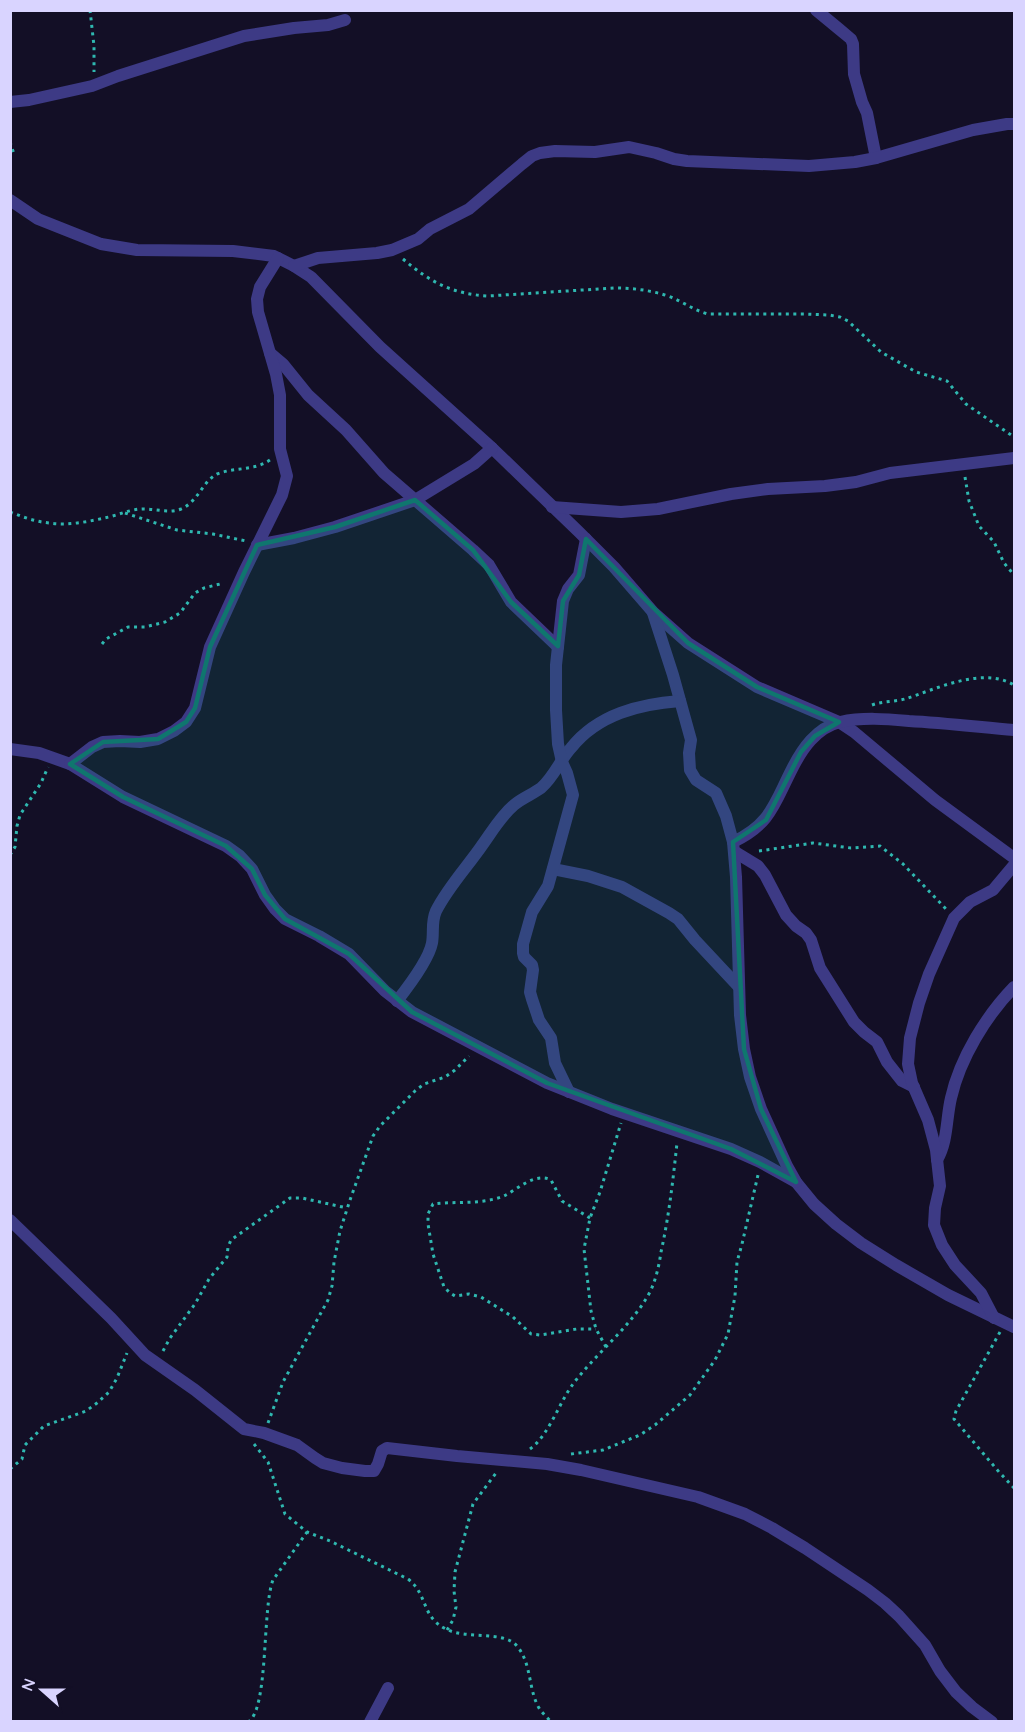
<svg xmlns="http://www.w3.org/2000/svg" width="1025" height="1732" viewBox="0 0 1025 1732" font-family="Quicksand,sans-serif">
  <rect width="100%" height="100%" fill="#130f26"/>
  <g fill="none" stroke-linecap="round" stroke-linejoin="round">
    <g stroke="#2fb8b0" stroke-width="3" stroke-dasharray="3 4.5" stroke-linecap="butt">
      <path d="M90,10L94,46V72"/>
      <path d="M10,142L14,154"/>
      <path d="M403,259C430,282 452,294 488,296L614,288C632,288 650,290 668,296C682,301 693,310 708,314H804L829,315L840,317L848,321L881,352L916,372L947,381L966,404L1014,437"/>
      <path d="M965,477L969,501L979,526L994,542L1004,563L1014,575"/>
      <path d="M10,512C23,517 36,522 50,523C69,526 91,521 109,517C120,514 130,510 140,509C154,508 168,514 181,509C198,502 202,482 217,474C235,467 254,471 270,460"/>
      <path d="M125,513L177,530L213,534L246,541"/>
      <path d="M102,644L106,639L128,627H145L165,622L180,613L195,593L204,588L224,583"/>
      <path d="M872,705C883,701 894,702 905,699C936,689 983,666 1014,685"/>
      <path d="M759,851L813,843L851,848L880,846L903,864L947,910"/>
      <path d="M10,855L15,847L17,826L20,815L41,783L48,767"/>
      <path d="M590,1218L562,1201L551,1180C535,1172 518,1189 504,1196C481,1205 456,1201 433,1204L428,1214V1224L433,1254L444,1287L450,1293L455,1296L469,1294L481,1297L513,1317L531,1334L540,1335L577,1329H596"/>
      <path d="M1000,1332L956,1411L954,1419L999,1472L1014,1488"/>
      <path d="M606,1347L596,1329L591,1311L584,1249L590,1218L600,1192L621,1123"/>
      <path d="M163,1351L170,1338L195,1304L209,1279L227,1257L228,1247L231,1240L238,1235L290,1198H302L347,1208"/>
      <path d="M268,1423L283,1382L328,1300L332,1286L334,1262L340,1231L350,1200L373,1136L380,1126L415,1091L424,1084L445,1077L455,1070L469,1056"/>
      <path d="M254,1444L268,1462L285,1514L307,1532L330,1541L408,1579C428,1594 421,1617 446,1629C467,1640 503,1630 517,1646C532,1664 528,1689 539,1708C542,1713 547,1717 551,1722"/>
      <path d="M530,1449C549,1435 559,1403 573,1384C597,1352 631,1327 650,1292C656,1279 659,1266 661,1252C669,1216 673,1180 677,1143"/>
      <path d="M571,1454L603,1450L640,1435L655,1425L690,1395L715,1360L728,1334L735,1296L737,1262L742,1244L758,1175"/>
      <path d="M10,1469L22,1459L25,1445L44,1426L86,1411L97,1403L109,1392L117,1378L127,1353"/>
      <path d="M447,1630L453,1620L456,1607L454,1591L455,1572L473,1504L496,1473"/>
      <path d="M248,1722C269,1710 262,1607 273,1580L307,1532"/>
    </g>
    <g stroke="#3d3a85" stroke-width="12">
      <path d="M816,10L839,29L851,39L853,44L854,74L862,102L867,113L876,158"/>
      <path d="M10,102L29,100L92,86L118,76L244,36L294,28L328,25L345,20"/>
      <path d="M10,200L38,219L101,244L137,250L233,251L274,256L294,266L311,277L380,347L492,448L579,532L614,567L653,612L688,643L757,687L839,722L854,732L935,800L1014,858"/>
      <path d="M294,266L318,258L377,253L392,250L418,239L430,229L469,209L522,164L532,156L540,153L555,151L595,152L629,147L656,153L674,159L687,161L809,166L855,162L876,158L973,130L1007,124H1014"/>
      <path d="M270,353L283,364L308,395L346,430L384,473L473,550L489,565L511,602L558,647"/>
      <path d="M552,507L621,512L658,509L731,494L768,489L825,486L856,482L890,473L1014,458"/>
      <path d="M257,545L294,538L335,527L415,500L474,464L492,448"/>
      <path d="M653,613L673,675L691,740L689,753L690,770L696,780L716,793L726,816L733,842L736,877L740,1015L744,1049L750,1077L761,1109L787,1166L796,1182L814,1204L836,1224L861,1243L896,1265L948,1295L1014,1327"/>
      <path d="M10,749L39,753L70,764L123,797L226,846L240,856L252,869L265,895L275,909L285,919L319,936L349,954L385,991L412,1012L547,1083L612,1109L731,1149L760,1162L796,1182"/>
      <path d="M70,764L92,747L103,742L120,741L140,742L158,739L174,731L186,722L195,708L210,647L244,572L282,495L287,476L280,449V395L276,374L258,312L257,299L260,287L278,258"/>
      <path d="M733,842C771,824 774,804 792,769C802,749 816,728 840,722C863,717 886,719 909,721C944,723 979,727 1014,730"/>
      <path d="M735,852L758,866L765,875L786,915L796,926L806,933L811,940L820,968L854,1022L864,1032L877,1042L887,1062L902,1081L914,1087"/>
      <path d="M553,869L588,876L622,887L669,913L678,919L695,940L738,986"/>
      <path d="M397,1001C408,987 429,959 432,943C434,932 431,922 436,911C448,887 468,866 483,844C493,830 501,816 514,805C522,798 533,794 541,788C554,777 560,760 571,748C598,714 640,704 680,701"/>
      <path d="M569,1092L555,1063L551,1038L539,1020L532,999L530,992L533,970L532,965L524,957L523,953V944L532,912L548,886L573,795L567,773L562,762L558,744L556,710V665L563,601L568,589L579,575L586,539"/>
      <path d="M937,1160C948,1141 946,1119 951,1098C960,1058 986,1016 1014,987"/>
      <path d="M10,1220L111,1318L145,1355L195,1390L244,1429L264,1433L297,1445L315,1458L323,1463L342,1468L365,1471H374L378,1464L382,1451L387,1448L457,1456L547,1464L581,1470L698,1497L745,1514L772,1528L805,1548L868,1590L885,1603L899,1616L925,1645L940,1671L956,1692L972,1707L992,1722"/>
      <path d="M994,1318L981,1293L955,1265L942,1245L934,1225L935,1208L940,1186L936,1150L928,1120L912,1083L908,1064L910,1038L919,1003L929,974L954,918L970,902L993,890L1014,865"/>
      <path d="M370,1722L388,1688"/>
    </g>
  </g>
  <path fill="#0f766e" fill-opacity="0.2" stroke="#0f766e" stroke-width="4.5" stroke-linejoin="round" d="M415,500L473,550L511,602L558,646L563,601L579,575L586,539L688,643L757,687L839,722L815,736L801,752L766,820L733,842L744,1049L761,1109L796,1182L731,1149L547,1083L412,1012L349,954L285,919L265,895L252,869L226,846L123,797L70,764L103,742L158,739L186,722L195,708L210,647L257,545L335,527Z"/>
  <rect width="1025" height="1732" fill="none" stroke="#d9d4ff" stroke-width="24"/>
  <g transform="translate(42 1690) rotate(291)" stroke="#130f26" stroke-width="4.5" paint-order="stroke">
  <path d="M0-4.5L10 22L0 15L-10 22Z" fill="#d9d4ff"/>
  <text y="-9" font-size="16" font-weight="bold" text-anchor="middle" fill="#d9d4ff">N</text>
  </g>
</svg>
